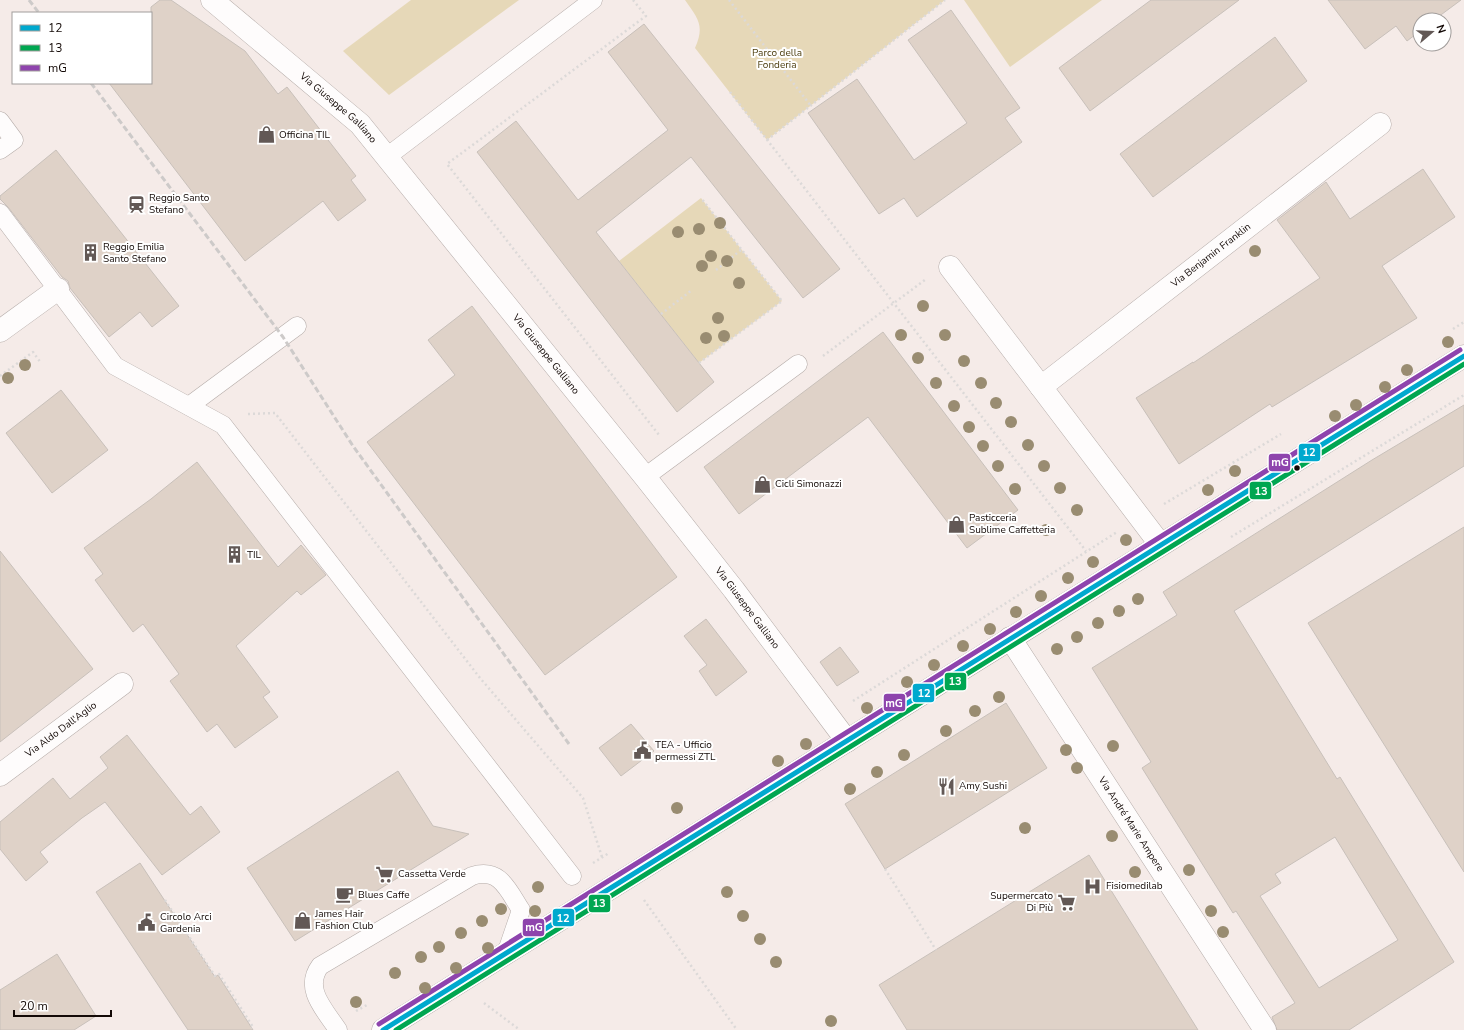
<svg xmlns="http://www.w3.org/2000/svg" width="1464" height="1030" viewBox="0 0 1464 1030" font-family="'Nunito Sans',sans-serif">
  <rect width="100%" height="100%" fill="#f5ebe8"/>
  <g fill="#e6d8b8">
    <path d="M411,0H519L389,95L343,51Z"/>
    <path d="M685,0H945L767,140L695,48C705,25 698,19 685,0Z"/>
    <path d="M964,0H1102L1010,67Z"/>
    <path d="M701,198L782,301L699,363L619,261Z"/>
  </g>
  <g fill="#dfd2c8" stroke="#c8c0ba" fill-rule="evenodd">
    <path d="M160,0H171L245,51L278,94L287,87L356,176L351,180L366,200L338,221L323,201L245,261L109,83H151V7Z"/>
    <path d="M1151,0H1239L1090,111L1059,68Z"/>
    <path d="M1328,0H1461L1434,20H1420V31L1407,41L1396,26L1365,49Z"/>
    <path d="M951,10L1020,108L1005,118L1022,142L917,217L904,198L879,214L808,113L857,79L914,160L967,123L908,40Z"/>
    <path d="M644,24L840,269L803,298L691,157L596,232L714,382L677,412L477,152L516,121L578,200L668,130L608,52Z"/>
    <path d="M1275,37L1307,81L1153,197L1120,154Z"/>
    <path d="M56,150L179,306L152,327L140,312L109,337L70,288L68,281L62,277L8,207L0,199V196Z"/>
    <path d="M1423,169L1455,217L1382,266L1417,318L1272,407L1270,404L1179,464L1136,398L1193,362V363L1320,278L1277,220L1326,182L1350,219Z"/>
    <path d="M472,306L677,577L545,675L367,442L455,375L428,340Z"/>
    <path d="M883,332L1018,510L967,548L868,417L739,514L704,467Z"/>
    <path d="M61,390L108,450L52,493L6,433Z"/>
    <path d="M1464,405V466L1234,611L1337,779L1340,777L1454,962L1349,1030H1277L1272,1017L1295,1003L1236,911L1233,913L1142,768L1151,762L1092,668L1177,615L1163,592L1372,460ZM1335,837L1398,940L1319,988L1260,896L1281,883L1275,874Z"/>
    <path d="M197,462L278,567L301,545L326,575L301,595L297,591L236,646L270,692L263,697L278,717L235,748L217,724L207,732L170,681L179,674L143,624L133,632L95,580L103,574L84,548L151,499Z"/>
    <path d="M1464,527V872L1308,623Z"/>
    <path d="M0,551L93,669L0,742Z"/>
    <path d="M706,619L747,672L716,696L699,671L707,665L684,636Z"/>
    <path d="M840,647L859,672L837,686L820,662Z"/>
    <path d="M1006,703L1047,768L885,869L845,804Z"/>
    <path d="M631,724L654,751L621,776L599,748Z"/>
    <path d="M127,735L190,815L201,806L220,832L162,875L105,802L82,818L40,852L48,862L26,881L0,849V822L53,778L70,799L108,768L100,757Z"/>
    <path d="M398,771L433,826L469,834L295,941L247,868Z"/>
    <path d="M1089,855L1198,1030H907L879,985Z"/>
    <path d="M140,863L215,977L218,975L253,1030H188L96,892Z"/>
    <path d="M57,954L96,1016L74,1030H0V990Z"/>
  </g>
  <g fill="none" stroke-linecap="round" stroke-linejoin="round">
    <defs>
      <g id="service">
        <path d="M0,121L14,140L0,150"/>
        <path d="M388,156L593,0"/>
        <path d="M0,213L115,366L223,425L572,876"/>
        <path d="M189,406L297,326"/>
        <path d="M645,477L798,364"/>
        <path d="M338,1030C325,1010 303,989 320,966L472,876C500,867 508,890 521,910L506,954"/>
      </g>
      <g id="minor">
        <path id="s1" d="M212,0L360,124L645,477L734,590L847,741"/>
        <path d="M950,267L1160,544"/>
        <path d="M0,331L58,289"/>
        <path id="s2" d="M1041,387L1380,124"/>
        <path id="s3" d="M1010,638L1265,1030"/>
        <path id="s4" d="M0,775L122,684"/>
      </g>
      <path id="secondary" d="M383,1030L1464,356"/>
    </defs>
    <use href="#service" stroke="#b5aca9" stroke-width="19"/>
    <use href="#minor" stroke="#b5aca9" stroke-width="23"/>
    <use href="#secondary" stroke="#b5aca9" stroke-width="23"/>
    <g stroke="#dcd9d8" stroke-width="2.5" stroke-dasharray="2 3" stroke-linecap="butt">
      <path d="M633,0L646,16L447,164L659,435"/>
      <path d="M729,0L811,106"/>
      <path d="M730,92L1086,551"/>
      <path d="M767,140L945,0"/>
      <path d="M716,270L741,250"/>
      <path d="M661,314L692,290"/>
      <path d="M1453,329L1464,322"/>
      <path d="M823,356L926,279"/>
      <path d="M699,363L782,301L701,198"/>
      <path d="M0,376L33,352L41,363"/>
      <path d="M248,414L275,413L480,678L583,798L602,857"/>
      <path d="M1164,504L1281,434"/>
      <path d="M1231,537L1464,395"/>
      <path d="M853,701L1117,532"/>
      <path d="M593,863L609,853"/>
      <path d="M885,869L936,950"/>
      <path d="M165,900L215,976L219,974L253,1027L251,1028"/>
      <path d="M644,900L737,1030"/>
      <path d="M484,1003L520,1030"/>
      <path d="M356,1011L367,1005"/>
    </g>
    <use href="#service" stroke="#fefcfc" stroke-width="18"/>
    <use href="#minor" stroke="#fefcfc" stroke-width="22"/>
    <use href="#secondary" stroke="#fefcfc" stroke-width="22"/>
    <g stroke="#cdcac9" stroke-width="3" stroke-dasharray="6 3" stroke-linecap="butt">
      <path d="M29,0L39,13"/>
      <path d="M91,83L283,337L353,446L569,744"/>
    </g>
    <defs>
      <path id="bus-1" d="M383,1030L1464,356"/>
      <path id="bus-2" d="M396,1030L1464,364"/>
      <path id="bus-3" d="M379,1024L1460,350"/>
    </defs>
    <use href="#bus-1" stroke="#fff" stroke-width="8"/>
    <use href="#bus-2" stroke="#fff" stroke-width="8"/>
    <use href="#bus-3" stroke="#fff" stroke-width="8"/>
    <use href="#bus-1" stroke="#00a9ce" stroke-width="5"/>
    <use href="#bus-2" stroke="#00a651" stroke-width="5"/>
    <use href="#bus-3" stroke="#8e44ad" stroke-width="5"/>
  </g>
  <g fill="#998c71">
    <circle cx="720" cy="223" r="6"/>
    <circle cx="699" cy="229" r="6"/>
    <circle cx="678" cy="232" r="6"/>
    <circle cx="1255" cy="251" r="6"/>
    <circle cx="711" cy="256" r="6"/>
    <circle cx="727" cy="261" r="6"/>
    <circle cx="702" cy="266" r="6"/>
    <circle cx="739" cy="283" r="6"/>
    <circle cx="923" cy="306" r="6"/>
    <circle cx="718" cy="318" r="6"/>
    <circle cx="901" cy="335" r="6"/>
    <circle cx="945" cy="335" r="6"/>
    <circle cx="724" cy="336" r="6"/>
    <circle cx="706" cy="338" r="6"/>
    <circle cx="1448" cy="342" r="6"/>
    <circle cx="918" cy="358" r="6"/>
    <circle cx="964" cy="361" r="6"/>
    <circle cx="25" cy="365" r="6"/>
    <circle cx="1407" cy="370" r="6"/>
    <circle cx="8" cy="378" r="6"/>
    <circle cx="936" cy="383" r="6"/>
    <circle cx="981" cy="383" r="6"/>
    <circle cx="1385" cy="387" r="6"/>
    <circle cx="996" cy="403" r="6"/>
    <circle cx="1356" cy="405" r="6"/>
    <circle cx="954" cy="406" r="6"/>
    <circle cx="1335" cy="416" r="6"/>
    <circle cx="1011" cy="422" r="6"/>
    <circle cx="969" cy="427" r="6"/>
    <circle cx="1028" cy="445" r="6"/>
    <circle cx="983" cy="446" r="6"/>
    <circle cx="998" cy="466" r="6"/>
    <circle cx="1044" cy="466" r="6"/>
    <circle cx="1235" cy="471" r="6"/>
    <circle cx="1060" cy="488" r="6"/>
    <circle cx="1015" cy="489" r="6"/>
    <circle cx="1208" cy="490" r="6"/>
    <circle cx="1077" cy="510" r="6"/>
    <circle cx="1046" cy="530" r="6"/>
    <circle cx="1126" cy="540" r="6"/>
    <circle cx="1093" cy="562" r="6"/>
    <circle cx="1068" cy="578" r="6"/>
    <circle cx="1041" cy="596" r="6"/>
    <circle cx="1138" cy="599" r="6"/>
    <circle cx="1119" cy="611" r="6"/>
    <circle cx="1016" cy="612" r="6"/>
    <circle cx="1098" cy="623" r="6"/>
    <circle cx="990" cy="629" r="6"/>
    <circle cx="1077" cy="637" r="6"/>
    <circle cx="963" cy="646" r="6"/>
    <circle cx="1057" cy="649" r="6"/>
    <circle cx="934" cy="665" r="6"/>
    <circle cx="907" cy="682" r="6"/>
    <circle cx="999" cy="697" r="6"/>
    <circle cx="867" cy="708" r="6"/>
    <circle cx="975" cy="711" r="6"/>
    <circle cx="946" cy="731" r="6"/>
    <circle cx="806" cy="744" r="6"/>
    <circle cx="1113" cy="746" r="6"/>
    <circle cx="1066" cy="750" r="6"/>
    <circle cx="904" cy="755" r="6"/>
    <circle cx="778" cy="761" r="6"/>
    <circle cx="1077" cy="768" r="6"/>
    <circle cx="877" cy="772" r="6"/>
    <circle cx="850" cy="789" r="6"/>
    <circle cx="677" cy="808" r="6"/>
    <circle cx="1025" cy="828" r="6"/>
    <circle cx="1112" cy="836" r="6"/>
    <circle cx="1189" cy="870" r="6"/>
    <circle cx="1135" cy="872" r="6"/>
    <circle cx="538" cy="887" r="6"/>
    <circle cx="727" cy="892" r="6"/>
    <circle cx="501" cy="909" r="6"/>
    <circle cx="535" cy="911" r="6"/>
    <circle cx="1211" cy="911" r="6"/>
    <circle cx="743" cy="916" r="6"/>
    <circle cx="482" cy="921" r="6"/>
    <circle cx="1223" cy="932" r="6"/>
    <circle cx="461" cy="933" r="6"/>
    <circle cx="760" cy="939" r="6"/>
    <circle cx="439" cy="947" r="6"/>
    <circle cx="488" cy="948" r="6"/>
    <circle cx="421" cy="957" r="6"/>
    <circle cx="776" cy="962" r="6"/>
    <circle cx="456" cy="968" r="6"/>
    <circle cx="395" cy="973" r="6"/>
    <circle cx="425" cy="988" r="6"/>
    <circle cx="356" cy="1002" r="6"/>
    <circle cx="831" cy="1021" r="6"/>
  </g>
  <defs>
    <symbol id="shop-bare" viewBox="-9 -9 18 18"><path d="M-5-2.5h2.3a2.7 3.5 0 0 1 5.4 0H5L5.5 6h-11ZM-1.5-2.5h3a1.5 2.3 0 0 0-3 0Z" fill="#625855" stroke="#fff" stroke-width="2.5" paint-order="stroke"/></symbol>
    <symbol id="station-bare" viewBox="-9 -9 18 18"><path d="M-3-6H3Q5-6 5-4V2Q5 4 3 4L4.5 6H3L1.5 4h-3L-3 6H-4.5L-3 4Q-5 4-5 2V-4Q-5-6-3-6ZM-3.5-4v3h7v-3ZM-3.5 1v1.5H-2V1ZM2 1v1.5H3.5V1Z" fill="#625855" stroke="#fff" stroke-width="2.5" paint-order="stroke"/></symbol>
    <symbol id="building-bare" viewBox="-9 -9 18 18"><path d="M-4-6H4V6H1V3H-1V6H-4ZM-2.5-4.3h1.7v1.8h-1.7ZM.8-4.3h1.7v1.8H.8ZM-2.5-1h1.7V.8h-1.7ZM.8-1h1.7V.8H.8Z" fill="#625855" stroke="#fff" stroke-width="2.5" paint-order="stroke"/></symbol>
    <symbol id="civic-bare" viewBox="-9 -9 18 18"><path d="M-.6-6.5H3V-4.5H.6V-3L4-1V1h2V6H-6V1h2V-1L-.6-3ZM-1.2 2.5V6h2.4V2.5Z" fill="#625855" stroke="#fff" stroke-width="2.5" paint-order="stroke"/></symbol>
    <symbol id="restaurant-bare" viewBox="-9 -9 18 18"><path d="M-5-6h1v4h1v-4h1v4h1v-4h1v5L-1.5 .5V6h-2V.5L-5-1ZM5-6V6H3V1.5H1.5Q1.5-4 5-6Z" fill="#625855" stroke="#fff" stroke-width="2.5" paint-order="stroke"/></symbol>
    <symbol id="supermarket-bare" viewBox="-9 -9 18 18"><path d="M-6-5.5h2.5l.6 2H6L4.5 2H-2.5L-4.4-4H-6ZM-1.5 3.2a1.3 1.3 0 1 0 .1 0ZM3 3.2a1.3 1.3 0 1 0 .1 0Z" fill="#625855" stroke="#fff" stroke-width="2.5" paint-order="stroke"/></symbol>
    <symbol id="hospital-bare" viewBox="-9 -9 18 18"><path d="M-5-5h3v3.5h4V-5h3V5h-3V1.5h-4V5h-3Z" fill="#625855" stroke="#fff" stroke-width="2.5" paint-order="stroke"/></symbol>
    <symbol id="cafe-bare" viewBox="-9 -9 18 18"><path d="M-5.5-4.5H6V0H3Q3 3.5 0 3.5H-2.5Q-5.5 3.5-5.5 0ZM3-3.2v2h1.7v-2ZM-6 4.5H4V6H-6Z" fill="#625855" stroke="#fff" stroke-width="2.5" paint-order="stroke"/></symbol>
  </defs>
  <g fill-rule="evenodd">
    <use href="#shop-bare" x="254" y="122" width="25" height="25"/>
    <use href="#station-bare" x="124" y="192" width="25" height="25"/>
    <use href="#building-bare" x="78" y="240" width="25" height="25"/>
    <use href="#shop-bare" x="750" y="472" width="25" height="25"/>
    <use href="#shop-bare" x="944" y="512" width="25" height="25"/>
    <use href="#building-bare" x="222" y="542" width="25" height="25"/>
    <use href="#civic-bare" x="630" y="738" width="25" height="25"/>
    <use href="#restaurant-bare" x="934" y="774" width="25" height="25"/>
    <use href="#supermarket-bare" x="372" y="862" width="25" height="25"/>
    <use href="#hospital-bare" x="1080" y="874" width="25" height="25"/>
    <use href="#cafe-bare" x="332" y="882" width="25" height="25"/>
    <use href="#supermarket-bare" x="1054" y="890" width="25" height="25"/>
    <use href="#shop-bare" x="290" y="908" width="25" height="25"/>
    <use href="#civic-bare" x="134" y="910" width="25" height="25"/>
  </g>
  <circle fill="#130906" stroke="#fff" stroke-width="1.5" cx="1297" cy="468" r="3.5"/>
  <g text-anchor="middle" dominant-baseline="central" stroke-width="4" stroke-linejoin="round" paint-order="stroke">
    <g font-size="10" fill="#4d3e0f" stroke="#fff">
      <text x="777" y="53">Parco della<tspan x="777" dy="12">Fonderia</tspan></text>
    </g>
    <g font-size="10" fill="#130906" stroke="#fff">
      <text stroke="none"><textPath href="#s1" startOffset="166">Via Giuseppe Galliano</textPath></text>
      <text stroke="none"><textPath href="#s2" startOffset="215">Via Benjamin Franklin</textPath></text>
      <text stroke="none"><textPath href="#s1" startOffset="489">Via Giuseppe Galliano</textPath></text>
      <text stroke="none"><textPath href="#s1" startOffset="813">Via Giuseppe Galliano</textPath></text>
      <text stroke="none"><textPath href="#s4" startOffset="76">Via Aldo Dall'Aglio</textPath></text>
      <text stroke="none"><textPath href="#s3" startOffset="222">Via André Marie Ampere</textPath></text>
    </g>
    <g font-size="10" fill="#130906" stroke="#fff" text-anchor="start">
      <text x="279" y="135">Officina TIL</text>
      <text x="149" y="198">Reggio Santo<tspan x="149" dy="12">Stefano</tspan></text>
      <text x="103" y="247">Reggio Emilia<tspan x="103" dy="12">Santo Stefano</tspan></text>
      <text x="775" y="484">Cicli Simonazzi</text>
      <text x="969" y="518">Pasticceria<tspan x="969" dy="12">Sublime Caffetteria</tspan></text>
      <text x="247" y="555">TIL</text>
      <text x="655" y="745">TEA - Ufficio<tspan x="655" dy="12">permessi ZTL</tspan></text>
      <text x="959" y="786">Amy Sushi</text>
      <text x="398" y="874">Cassetta Verde</text>
      <text x="1106" y="886">Fisiomedilab</text>
      <text x="358" y="895">Blues Caffe</text>
      <text x="1053" y="896" text-anchor="end">Supermercato<tspan x="1053" dy="12">Di Più</tspan></text>
      <text x="315" y="914">James Hair<tspan x="315" dy="12">Fashion Club</tspan></text>
      <text x="160" y="917">Circolo Arci<tspan x="160" dy="12">Gardenia</tspan></text>
    </g>
  </g>
  <g stroke="#fff" stroke-width="1.5">
    <rect x="1298" y="443" width="23" height="19" rx="4" fill="#00a9ce"/>
    <rect x="1268" y="453" width="23" height="19" rx="4" fill="#8e44ad"/>
    <rect x="1249" y="481" width="23" height="19" rx="4" fill="#00a651"/>
    <rect x="944" y="672" width="23" height="19" rx="4" fill="#00a651"/>
    <rect x="912" y="683" width="23" height="20" rx="4" fill="#00a9ce"/>
    <rect x="883" y="693" width="23" height="19" rx="4" fill="#8e44ad"/>
    <rect x="588" y="894" width="23" height="19" rx="4" fill="#00a651"/>
    <rect x="552" y="908" width="23" height="19" rx="4" fill="#00a9ce"/>
    <rect x="522" y="918" width="23" height="19" rx="4" fill="#8e44ad"/>
  </g>
  <g font-size="11" text-anchor="middle" font-weight="bold" fill="#fff">
    <text x="1309" y="456">12</text>
    <text x="1280" y="466">mG</text>
    <text x="1261" y="495">13</text>
    <text x="955" y="685">13</text>
    <text x="924" y="697">12</text>
    <text x="894" y="707">mG</text>
    <text x="599" y="907">13</text>
    <text x="563" y="922">12</text>
    <text x="534" y="931">mG</text>
  </g>
  <rect x="12" y="12" width="140" height="72" fill="#ffffff" stroke="#a19d9b"/>
  <rect x="20" y="25" width="20" height="6" fill="#00a9ce" stroke="#a19d9b"/>
  <text x="48" y="32" font-size="12" fill="#130906">12</text>
  <rect x="20" y="45" width="20" height="6" fill="#00a651" stroke="#a19d9b"/>
  <text x="48" y="52" font-size="12" fill="#130906">13</text>
  <rect x="20" y="65" width="20" height="6" fill="#8e44ad" stroke="#a19d9b"/>
  <text x="48" y="72" font-size="12" fill="#130906">mG</text>
  <g transform="translate(1432 32) rotate(71)"><circle r="19" fill="#ffffff" stroke="#a19d9b"/>
  <path d="M0-3L7 15L0 10L-7 15Z" fill="#625855"/>
  <text y="-6" font-size="11" font-weight="bold" text-anchor="middle" fill="#130906">N</text>
  </g>
  <path d="M14 1010v6h97v-6" fill="none" stroke="#130906" stroke-width="2"/>
  <text x="20" y="1010" font-size="12" fill="#130906" stroke="#ffffff" stroke-width="3" paint-order="stroke">20 m</text>
</svg>
